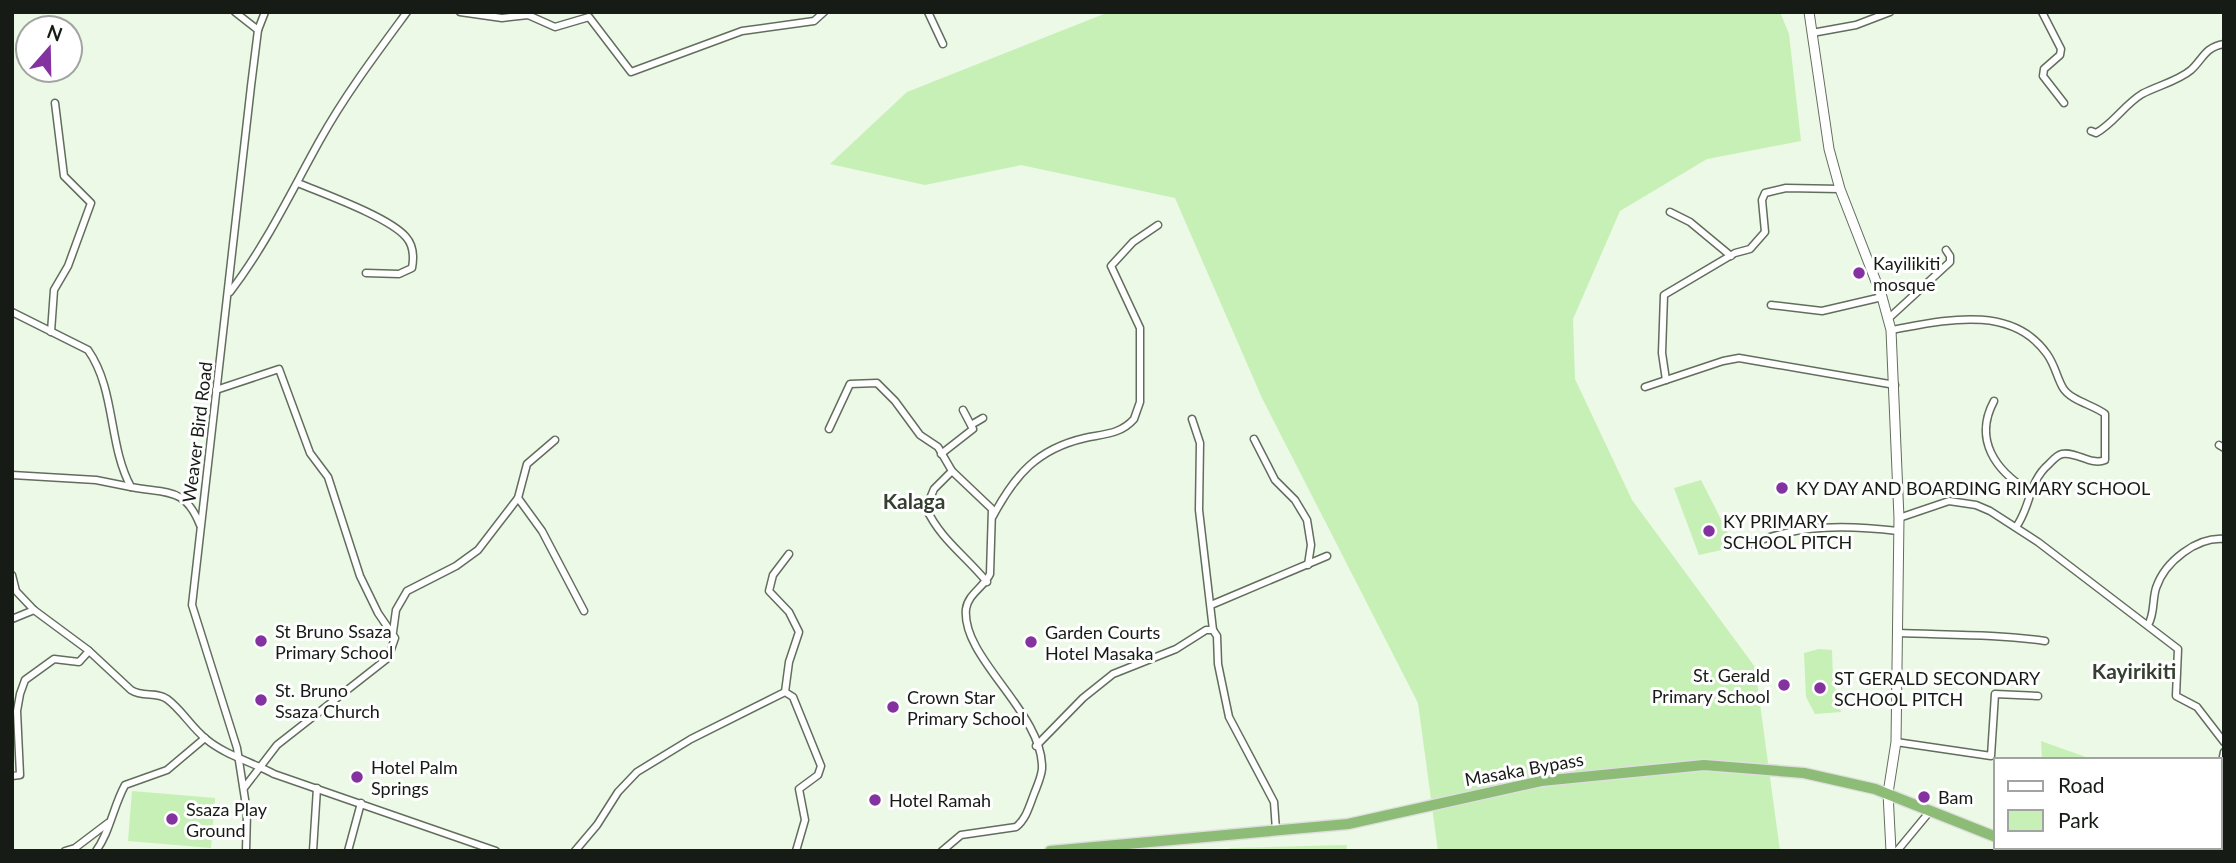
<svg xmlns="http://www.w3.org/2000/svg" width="2236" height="863" viewBox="0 0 2236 863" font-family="Lato,sans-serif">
  <rect width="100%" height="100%" fill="#ebf9e6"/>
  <g fill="#c7f0b6">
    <path d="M1109,12H1780L1789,34L1801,141L1707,159L1620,211L1573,319L1575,379L1632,500L1755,667L1780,851H1438L1418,703L1262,398L1175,198L1021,165L925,185L830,164L907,92Z"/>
    <path d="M1701,480L1735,547L1699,555L1674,488Z"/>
    <path d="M1819,649L1832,650L1833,679L1841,712L1815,714L1806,697L1804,653Z"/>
    <path d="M2041,741L2094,760H2042Z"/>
    <path d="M132,791L215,798L211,848L128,841Z"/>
    <path d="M1347,845L1346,851H1221L1231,848Z"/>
  </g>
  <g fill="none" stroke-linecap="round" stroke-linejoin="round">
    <defs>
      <g id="minor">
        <path d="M235,12L258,30"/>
        <path d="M460,12L502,18L528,15L555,27L589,17L631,72L742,31L814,21L824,12"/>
        <path d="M928,12L943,44"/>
        <path d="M2042,12L2061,49L2060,55L2044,69L2043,76L2064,103"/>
        <path d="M1812,33L1856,25L1890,12"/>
        <path d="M2091,131L2096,133C2113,124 2124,105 2142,94C2157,86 2178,81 2191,70C2203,59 2205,47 2224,44"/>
        <path d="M298,183C324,194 389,217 406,237C414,246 414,257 412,268L399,274L366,273"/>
        <path d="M1670,212L1690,222L1731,256"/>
        <path d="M230,292C266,245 291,192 320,140C345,95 376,54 407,12"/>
        <path d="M1771,305L1822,311L1882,297"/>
        <path d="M12,312L88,350C116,390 108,445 131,487C168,494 185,487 200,525"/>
        <path d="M1889,318L1950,262V256L1946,250"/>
        <path d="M1891,330C1942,321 2011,303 2047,354C2055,365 2057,378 2063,388C2071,401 2094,405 2105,414V460C2091,466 2076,451 2062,454C2057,455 2052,461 2049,464C2028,482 2031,507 2016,527"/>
        <path d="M51,332L54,290L68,266L91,203L64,176L55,103"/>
        <path d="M1666,380L1662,353L1664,295L1735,253L1750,249L1765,232L1762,200L1765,193L1786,188L1840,189"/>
        <path d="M1645,387L1723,361L1739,358L1895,385"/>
        <path d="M216,390L279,369L310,453L328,477L360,576L378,613L395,638L388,658L277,745L244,788"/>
        <path d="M1994,401C1973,440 1996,471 2029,491"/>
        <path d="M1192,419L1200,443L1199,510L1213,630"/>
        <path d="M971,425L983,418"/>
        <path d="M829,429L850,384L877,383L895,401L920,435L938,447L952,471L992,509L990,574C984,587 968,594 966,609C961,658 1044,713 1042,769C1041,778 1037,786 1034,794C1029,807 1026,819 1016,827L961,835L942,851"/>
        <path d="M1254,439L1275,480L1295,500L1307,520L1311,545L1308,565"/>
        <path d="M2219,445L2224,448"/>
        <path d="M941,454L973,429L963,410"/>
        <path d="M952,471L934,489L926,508C941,540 965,555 987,582"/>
        <path d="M12,475L96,480L131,487"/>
        <path d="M518,498L542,531L584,611"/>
        <path d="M993,516C1015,475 1037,449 1085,438C1104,434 1121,434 1134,419L1140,402V328L1111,266L1133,242L1158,225"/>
        <path d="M1899,518L1949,501L1976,505L1990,511L2038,542L2178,649L2176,696L2197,707L2224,742"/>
        <path d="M1750,544C1799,524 1847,525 1898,531"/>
        <path d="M12,575L16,591L34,610L88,650L131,690C143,698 156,691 167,699C182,710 191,727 206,739C225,755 252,762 274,774L496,851"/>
        <path d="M1211,605L1327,556"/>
        <path d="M12,619L34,610"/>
        <path d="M2148,625C2155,613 2152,601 2156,588C2165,561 2197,537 2224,539"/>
        <path d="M393,632L396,610L407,591L456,566L478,550L518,498L527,464L555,440"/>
        <path d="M1897,633C1947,635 1996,634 2045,641"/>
        <path d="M785,692L789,662L799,632L789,612L769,591L773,575L789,554"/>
        <path d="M1896,742L1991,756L1995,694L2038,696"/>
        <path d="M1036,746L1083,698L1113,674L1176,649L1206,630H1213L1217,636L1218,664L1229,717L1274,802L1276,830"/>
        <path d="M2220,771L2224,752"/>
        <path d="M12,776L20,775L17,711L20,694L25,680L54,659L79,662L89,651"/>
        <path d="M65,851L75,848L108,823"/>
        <path d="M96,851C110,832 113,807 125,785L167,770L205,738"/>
        <path d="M246,851L247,812L237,748L192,605L251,86L258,30L265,12"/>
        <path d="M313,851L317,788"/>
        <path d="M348,851L361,803"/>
        <path d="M575,851L597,825L618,792L637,772L691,739L785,692L793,697L821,766L818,775L799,789L805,820L796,851"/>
        <path d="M1897,851L1931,810"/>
        <path d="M2211,851V847"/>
      </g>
      <path id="secondary" d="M1809,12L1829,149L1840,189L1882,297L1891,330L1899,518L1896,742L1888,793L1891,851"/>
      <g id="trunk">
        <path d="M2021,847L2029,851"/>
        <path d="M1050,851L1348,824L1541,781L1704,765L1804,773L1875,789L1996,837"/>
      </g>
    </defs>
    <use href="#minor" stroke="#626e5d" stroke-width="9"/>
    <use href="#secondary" stroke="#626e5d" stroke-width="11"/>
    <use href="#trunk" stroke="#dfdfde" stroke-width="13"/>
    <use href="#minor" stroke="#fff" stroke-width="6"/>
    <use href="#secondary" stroke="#fff" stroke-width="9"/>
    <use href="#trunk" stroke="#8cbc76" stroke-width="10"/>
  </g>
  <g fill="#8532a1" stroke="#fff" stroke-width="2.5">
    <circle cx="1859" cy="273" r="7"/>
    <circle cx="1782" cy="488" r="7"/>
    <circle cx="1709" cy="531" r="7"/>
    <circle cx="261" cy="641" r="7"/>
    <circle cx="1031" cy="642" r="7"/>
    <circle cx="1784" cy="685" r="7"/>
    <circle cx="1820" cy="688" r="7"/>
    <circle cx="261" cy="700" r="7"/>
    <circle cx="893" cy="707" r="7"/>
    <circle cx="357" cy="777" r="7"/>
    <circle cx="1924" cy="797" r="7"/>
    <circle cx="875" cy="800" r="7"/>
    <circle cx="172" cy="819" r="7"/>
  </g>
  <g text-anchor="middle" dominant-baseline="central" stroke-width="6" stroke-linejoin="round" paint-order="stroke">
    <g font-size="18" fill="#171b15" stroke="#fff" text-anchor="start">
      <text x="1873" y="263">Kayilikiti<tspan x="1873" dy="21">mosque</tspan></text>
      <text x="1796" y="488">KY DAY AND BOARDING RIMARY SCHOOL</text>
      <text x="1723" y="521">KY PRIMARY<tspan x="1723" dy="21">SCHOOL PITCH</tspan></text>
      <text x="275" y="631">St Bruno Ssaza<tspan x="275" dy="21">Primary School</tspan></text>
      <text x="1045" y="632">Garden Courts<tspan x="1045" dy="21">Hotel Masaka</tspan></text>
      <text x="1770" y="675" text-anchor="end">St. Gerald<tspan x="1770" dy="21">Primary School</tspan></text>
      <text x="1834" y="678">ST GERALD SECONDARY<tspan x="1834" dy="21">SCHOOL PITCH</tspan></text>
      <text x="275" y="690">St. Bruno<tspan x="275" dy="21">Ssaza Church</tspan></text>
      <text x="907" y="697">Crown Star<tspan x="907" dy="21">Primary School</tspan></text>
      <text x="371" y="767">Hotel Palm<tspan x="371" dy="21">Springs</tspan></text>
      <text x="1938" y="797">Bam</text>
      <text x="889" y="800">Hotel Ramah</text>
      <text x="186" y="809">Ssaza Play<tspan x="186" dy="21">Ground</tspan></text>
    </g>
    <g font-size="18" fill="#171b15" stroke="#fff">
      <text transform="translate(197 432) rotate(-83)">Weaver Bird Road</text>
      <text transform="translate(1524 769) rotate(-10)">Masaka Bypass</text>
    </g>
    <g font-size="21" font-weight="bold" fill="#354031" stroke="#fff">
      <text x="914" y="500">Kalaga</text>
      <text x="2134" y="670">Kayirikiti</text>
    </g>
  </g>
  <rect width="2236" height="863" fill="none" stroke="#171b15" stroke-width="28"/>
  <rect x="1994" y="758" width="228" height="91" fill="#ffffff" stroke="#a2a4a1" stroke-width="2"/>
  <rect x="2008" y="781" width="35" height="10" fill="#ffffff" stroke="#a2a4a1" stroke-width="2"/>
  <text x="2058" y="793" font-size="21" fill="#171b15">Road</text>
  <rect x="2008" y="810" width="35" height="21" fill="#c7f0b6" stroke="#a2a4a1" stroke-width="2"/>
  <text x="2058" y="828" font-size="21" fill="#171b15">Park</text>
  <g transform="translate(49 49) rotate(20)"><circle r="33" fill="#ffffff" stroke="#a2a4a1" stroke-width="2"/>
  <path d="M0-5L12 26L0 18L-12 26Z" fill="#8532a1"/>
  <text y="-10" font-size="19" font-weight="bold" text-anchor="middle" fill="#171b15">N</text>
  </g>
</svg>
